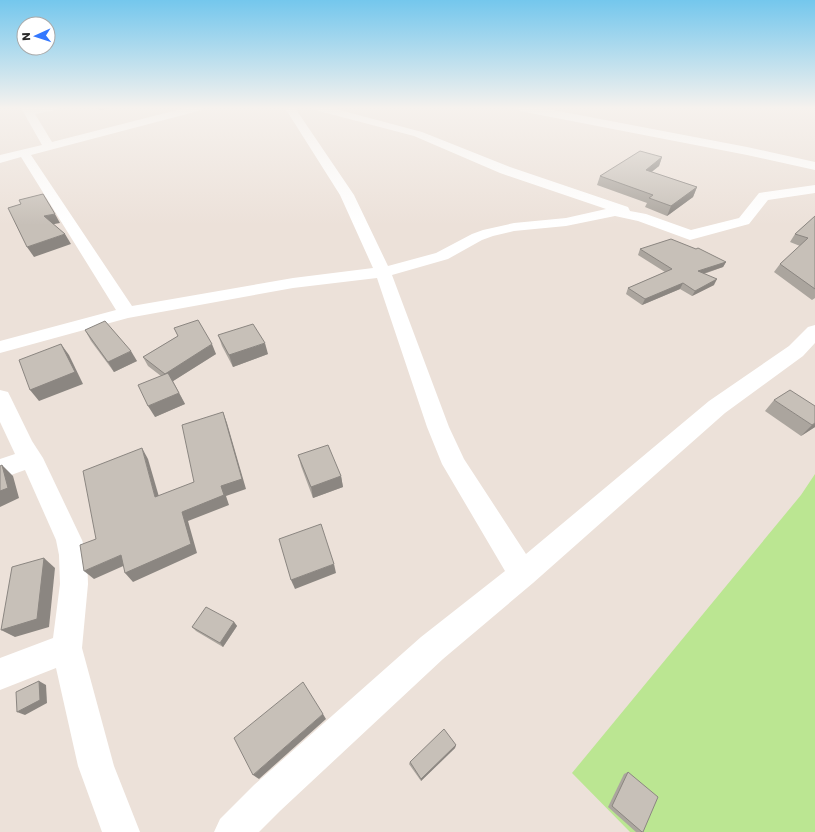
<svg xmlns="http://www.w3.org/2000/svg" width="815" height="832" viewBox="0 0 815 832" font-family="Poppins,sans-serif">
  <rect width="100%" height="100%" fill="#ece1d9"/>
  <path fill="#bbe692" d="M815,474V832H630L572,773L801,495Z"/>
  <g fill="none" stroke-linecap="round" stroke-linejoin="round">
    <g fill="#fff" fill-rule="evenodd">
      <path d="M21,108H57L56,110L35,114L52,142L185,108H203L202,110L31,155L132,306L293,278L373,268L340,195L285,108H295L354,195L388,266L436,253L472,234L483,230L514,223L566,218L606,209L500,173L414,136L315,110L314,108H332L422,132L510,167L628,207L630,211L646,214L691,230L739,218L759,193L815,185V193L768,200L749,224L690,240L638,221L615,216L566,226L514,231L493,236L482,240L448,259L392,275L449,427L464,459L526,554L709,401L789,346L808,327L815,325V343L803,356L725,413L533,583L443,659L280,811L259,832H214L220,819L254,785L421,637L505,571L442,464L427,427L377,278L293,288L128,318L0,353V341L116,310L21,157L0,163V155L42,145Z"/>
      <path d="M515,108H541L558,111L747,147L815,162V170L747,155L520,111Z"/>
      <path d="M0,390L8,392L11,398L32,441L43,458L82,540L87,555L88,584L82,648L114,766L140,832H102L78,766L56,668L0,690V658L53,638L60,584L59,555L56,540L25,470L0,479V459L15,454L0,422Z"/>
    </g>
  </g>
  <g fill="#aba59e">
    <path d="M662,157L659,166L651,172L697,187L693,197L667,216L645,207L647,203L597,185L600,176Z"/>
    <path d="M815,216V298L812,300L774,272L780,264L800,246L790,242L795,234Z"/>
    <path d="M640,249L726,262L723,267L704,274L714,285L692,296L680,289L642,305L626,294L628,288L665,272L638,255Z"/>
    <path d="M174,328L216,354L173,381L185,404L155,417L161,376L148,366L143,357L178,336Z"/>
    <path d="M85,330L137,361L114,372L91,341Z"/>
    <path d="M218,335L268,354L233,367L222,346Z"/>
    <path d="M774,400L815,427L801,436L765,411Z"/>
    <path d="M298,455L341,476L343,487L313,498L301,466Z"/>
    <path d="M234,622L237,626L223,647L196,631L192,627Z"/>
    <path d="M456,745L455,748L421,781L409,764L410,762Z"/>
    <path d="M628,772L643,832H636L608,807L624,774Z"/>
  </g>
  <g fill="#8b8681">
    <path d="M98,108H112L99,110Z"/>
    <path d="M662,157L659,166L643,179L646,170Z"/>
    <path d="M697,187L693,197L667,216L671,206Z"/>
    <path d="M55,214L60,223L49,225L44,216Z"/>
    <path d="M65,234L71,244L34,257L27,247Z"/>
    <path d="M726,262L723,267L696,276L698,271Z"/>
    <path d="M717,279L714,285L692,296L695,291Z"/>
    <path d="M683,283L680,289L642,305L645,299Z"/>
    <path d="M265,343L268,354L233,367L229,355Z"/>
    <path d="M61,344L69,355L83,384L39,401L30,390Z"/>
    <path d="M212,344L216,354L170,383L165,374Z"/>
    <path d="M131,351L137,361L114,372L108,362Z"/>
    <path d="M179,393L185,404L155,417L148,406Z"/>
    <path d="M223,412L227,423L246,489L226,496L229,505L188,521L197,553L133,582L125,573L182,512L221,486Z"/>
    <path d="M815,423V427L801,436L812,425Z"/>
    <path d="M142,448L148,459L162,507L155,497Z"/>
    <path d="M2,465L13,476L19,498L0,507V491Z"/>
    <path d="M341,476L343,487L313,498L311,487Z"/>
    <path d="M121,555L130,563L94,579L84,571Z"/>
    <path d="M44,558L55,568L49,627L15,637L1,630Z"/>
    <path d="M334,564L336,573L295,589L291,580Z"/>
    <path d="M234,622L237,626L223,647L220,643Z"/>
    <path d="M39,681L46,685L47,703L25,715L17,712Z"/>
    <path d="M323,714L326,719L259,779L253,775Z"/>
    <path d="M456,745L455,748L421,781V779Z"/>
  </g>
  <g fill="#c7c0b8" stroke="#8b8681">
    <path d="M640,151L662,157L646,170L697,187L671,206L649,198L653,195L600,176Z"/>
    <path d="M43,194L55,214L44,216L65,234L27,247L8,208L21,204L19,200Z"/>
    <path d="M815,216V289L780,264L808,238L795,234Z"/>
    <path d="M671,239L696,249L698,248L726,262L698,271L717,279L695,291L683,283L645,299L628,288L672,269L640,249Z"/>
    <path d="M198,320L212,344L165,374L143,357L178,336L174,328Z"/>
    <path d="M105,321L131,351L108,362L85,330Z"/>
    <path d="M253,324L265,343L229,355L218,335Z"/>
    <path d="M61,344L75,372L30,390L19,360Z"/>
    <path d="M168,373L179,393L148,406L138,385Z"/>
    <path d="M790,390L815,406V423L812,425L774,400Z"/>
    <path d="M223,412L242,479L221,486L224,495L182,512L191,544L125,573L121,555L84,571L80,545L96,539L83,471L142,448L155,497L194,482L182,425Z"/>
    <path d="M328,445L341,476L311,487L298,455Z"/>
    <path d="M2,465L8,488L0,491V466Z"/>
    <path d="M321,524L334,564L291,580L279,539Z"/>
    <path d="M44,558L37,619L1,630L12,567Z"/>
    <path d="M206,607L234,622L220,643L192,627Z"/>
    <path d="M39,681L40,700L17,712L16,692Z"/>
    <path d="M303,682L323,714L253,775L234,738Z"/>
    <path d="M444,729L456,745L421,779L410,762Z"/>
    <path d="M628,772L658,797L643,832H642L612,806Z"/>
  </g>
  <linearGradient id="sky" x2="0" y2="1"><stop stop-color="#74c7ed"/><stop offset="0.48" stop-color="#f6f2ee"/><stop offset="1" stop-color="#f6f2ee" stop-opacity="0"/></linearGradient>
  <rect width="815" height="225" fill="url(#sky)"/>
  <g transform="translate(36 36) rotate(267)"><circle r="19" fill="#ffffff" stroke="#a9a9a9"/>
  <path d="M0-3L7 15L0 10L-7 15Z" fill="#3478ff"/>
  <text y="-6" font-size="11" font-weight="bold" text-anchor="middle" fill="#292929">N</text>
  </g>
</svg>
